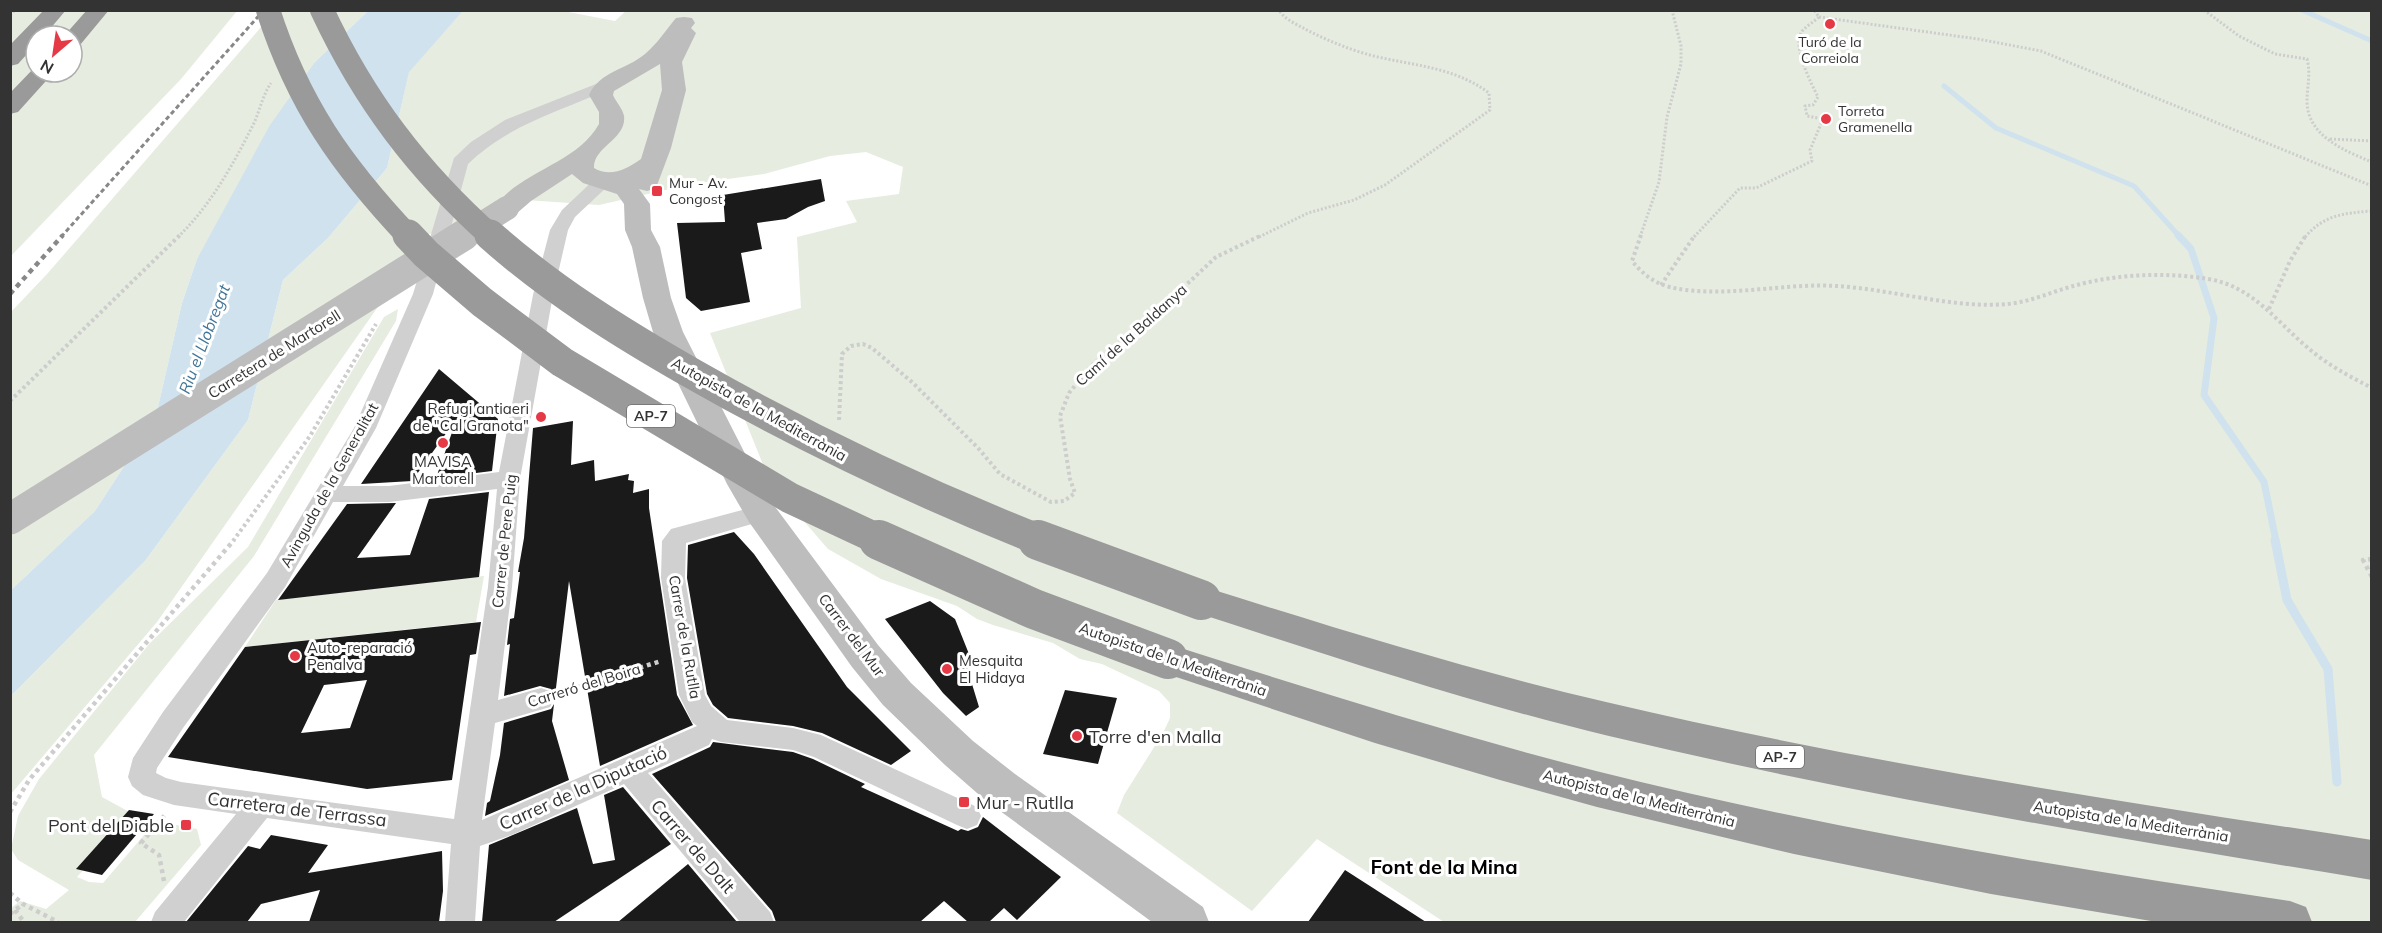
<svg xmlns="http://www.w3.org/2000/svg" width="2382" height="933" viewBox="0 0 2382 933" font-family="Mulish,sans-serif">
  <rect width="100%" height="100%" fill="#fff"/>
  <g fill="#e6ecdf" fill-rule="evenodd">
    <path d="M627,10L2371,11V922H1444L1317,839L1252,911L1117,813L1124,795L1163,733L1170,718V703L1159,691L1102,664L1080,659L1053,643L993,625L977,619L957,606L881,579L828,549L770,482L710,333L801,308L797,237L857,222L846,201L899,194L903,167L866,152L830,156L764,174L692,184L599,205L526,200L462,226L429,234L157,622L11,794V696L145,561L248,420L283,280L328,238L387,168L409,71L463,11H563L615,21Z"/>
    <path d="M11,11H237L181,79L11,256ZM36,36H72V72H36Z"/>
    <path d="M275,11H368L315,62L197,259L182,303L158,407L136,448L95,511L11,590L10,313L48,273Z"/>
    <path d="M398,309L396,321L254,556L94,755L102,797L133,814L77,877L89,882L103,883L156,821L197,829L201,845L135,922H11L10,909L20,901L46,909L69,890L18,860L11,849L18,816L39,779L150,643L248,547L384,317Z"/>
    <path d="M484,576L476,622L245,647L276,600Z"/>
  </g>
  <path fill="#cfe2ee" d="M368,11H463L409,72L387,168L328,238L283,280L248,420L145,561L11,696V590L95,511L136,448L158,407L182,303L197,259L270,125L315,62Z"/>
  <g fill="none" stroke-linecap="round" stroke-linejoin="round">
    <g stroke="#cfe2ee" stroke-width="5">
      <path d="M2302,10L2372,41"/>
      <path d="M1944,86L1996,128L2134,186L2180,237"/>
    </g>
    <path stroke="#cfe2ee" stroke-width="7" d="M2178,235L2191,249L2214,318L2204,395L2264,482L2276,541"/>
    <path stroke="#cfe2ee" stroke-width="9" d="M2275,540L2287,600L2328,669L2337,782"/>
  </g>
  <g fill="#1a1a1a" fill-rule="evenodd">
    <path d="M821,179L825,201L808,207L786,219L757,223L762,249L741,253L750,302L701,311L686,298L677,223L725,222L723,195Z"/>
    <path d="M439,369L498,419L492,471L436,478L457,418L412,481L361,484Z"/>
    <path d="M573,421L571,465L594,460L595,481L629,474L628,480L634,481L633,493L649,489V508L677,695L693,725L600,766L569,581L555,696L551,689L540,686L504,696L510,644L507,645L510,619L514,618L520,572H518L524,538L533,428Z"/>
    <path d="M489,492L479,577L278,600L347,504L396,503L357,558L410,555L429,499Z"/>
    <path d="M734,532L754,554L847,687L911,751L891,765L822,733L793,726L728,718L713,705L707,694L687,578L688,545Z"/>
    <path d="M930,601L955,619L969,654L972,684L979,707L966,716L943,693L885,619Z"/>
    <path d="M481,622L476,654L470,655L452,780L367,789L168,757L245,647ZM367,680L350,728L301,733L324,685Z"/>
    <path d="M1065,690L1117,698L1098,764L1043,754Z"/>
    <path d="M554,704L552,721L569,780L485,816L487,803L490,801L500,755L504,723L551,709Z"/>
    <path d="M713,742L793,752L813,759L865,784L861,787L958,831L961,829L968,831L978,827L983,817L1061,877L1017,920L1004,908L989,922H968L944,901L920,922H776L772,911L652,774L710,747Z"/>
    <path d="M623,787L671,844L554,922H482L489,845L577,808L593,864L615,860L604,795Z"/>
    <path d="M129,810L154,814L102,875L76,869Z"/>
    <path d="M271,835L328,845L308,873L442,851L443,891L439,922H309L320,890L261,904L247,922H186L248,846L260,849Z"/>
    <path d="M688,864L737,922H618Z"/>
    <path d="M1345,870L1426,922H1308Z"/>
  </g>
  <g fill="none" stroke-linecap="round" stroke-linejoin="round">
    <g stroke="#cdcdcd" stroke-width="3" stroke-dasharray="2 2" stroke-linecap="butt">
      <path d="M2204,10L2239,36L2275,54L2307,59C2311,74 2307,87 2307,101C2307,136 2345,151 2372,162"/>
      <path d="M10,15L15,10"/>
      <path d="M1819,17L1978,39L2041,51L2372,186"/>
      <path d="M2330,139L2372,141"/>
      <path d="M178,237C210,206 233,165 253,125C260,111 262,96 271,83"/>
      <path d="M1259,237L1308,213L1354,200L1385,185L1490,110L1489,93C1453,66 1412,66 1370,55C1348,49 1326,40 1305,29C1296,24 1284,19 1279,10"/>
      <path d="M1640,237L1659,182L1667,117L1681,64V46L1672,10"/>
      <path d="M1694,237L1740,188H1756L1812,161L1810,150L1823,119L1807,116L1805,106L1813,105L1818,97C1811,83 1793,48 1801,33C1804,27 1814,22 1819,17L1814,10"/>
      <path d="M2305,237C2324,215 2344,213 2372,211"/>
    </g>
    <g stroke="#cdcdcd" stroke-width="4" stroke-dasharray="3 3" stroke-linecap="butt">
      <path d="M1641,235L1632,261C1648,280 1661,287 1686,290C1736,296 1786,283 1836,286C1891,289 1954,309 2007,304C2031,302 2053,291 2077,285C2118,274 2166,272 2208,279C2252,286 2275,320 2307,347C2326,364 2349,376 2372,388"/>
      <path d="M1661,285L1695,235"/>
      <path d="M2269,309L2290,261L2306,235"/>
      <path d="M10,401L180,235"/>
      <path d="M839,420L842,354L851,346L863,344L872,348L913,383L978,448L1000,474L1051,502L1064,501L1075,493L1070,479L1060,416L1069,393L1090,367L1171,299L1216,257L1262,235"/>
      <path d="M233,541L310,436L376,324"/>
    </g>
    <g stroke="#cdcdcd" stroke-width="4.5" stroke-dasharray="4 4" stroke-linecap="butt">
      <path d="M2372,559L2363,560L2372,577"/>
      <path d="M563,692L661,661"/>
      <path d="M10,812L29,780L234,540"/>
      <path d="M164,881L159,855L141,843L165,815"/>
      <path d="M10,893L23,904L58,922"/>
      <path d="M15,910L24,922"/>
      <path d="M10,914L23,904"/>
    </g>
    <path fill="#d0d0d0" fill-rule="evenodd" d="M606,80L612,82L614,85L612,88C561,111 509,124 468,164L433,294L376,428L343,486H389L499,472L533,295L550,230L562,210L598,176H610L613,180L610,184L575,217L568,230L553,295L520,479L512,587L498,700L541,688L550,691L554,699L550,707L495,723L482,820L697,726L692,722L679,695L661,578L662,541L671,529L761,505L769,507L773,513L769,519L686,543L685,578L705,695L711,706L727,720L793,728L821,735L977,807L981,816L977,825L967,829L957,825L814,757L793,750L721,742L712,739L709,745L648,773L770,912L774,922H740L624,784L514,834L480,846L475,922H445L451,844L267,818L184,922H151L155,912L236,814L174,805L143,795L132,786L128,777L133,758L163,712L267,573L354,428L413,294L454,158L471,142L505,120ZM497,489L488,587L454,819L181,782L166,778L156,773L157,768L183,728L285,587L333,502H389Z"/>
    <path fill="#bdbdbd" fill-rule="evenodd" d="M684,17L692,18L695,23L691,28L696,33L682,62L686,90L671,148L656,188L647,191L639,189L650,204L651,230L660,247L671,298L683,332L760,483L773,504L878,645L911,683L973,741L1015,774L1203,907L1209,922H1152L985,800L945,765L883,705L852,667L749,522L727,484L653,332L643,298L632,247L625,230L624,204L617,194L583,183L572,174L531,201L516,214L507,216L498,214L494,208C519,171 577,164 599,124V112L589,95C600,71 626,70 645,54C657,44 666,30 676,18ZM660,64L662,90L641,159C627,169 610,178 594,168C593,147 627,139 624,116C623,109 616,102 613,95L614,91Z"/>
    <g fill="#9a9a9a" fill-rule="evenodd">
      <path d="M44,10H66L44,36H36V44L18,64L10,66V45Z"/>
      <path d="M87,10H109L80,45L72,47V36H64Z"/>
      <path d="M35,67L36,72H54L18,112L10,114V93Z"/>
      <path d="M1201,586C1335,628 1469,670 1606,702C1859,762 2116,801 2372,840V880C2116,838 1861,796 1609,736C1467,702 1328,655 1188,610L1183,600L1188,590Z"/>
      <path d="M1168,644C1310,689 1451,734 1596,771C1824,828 2057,867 2290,901L2306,907L2312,922H2157L1991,894L1794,854L1597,807L1500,780L1375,743L1155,670L1149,659L1155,648Z"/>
    </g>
    <path stroke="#888" stroke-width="3" stroke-dasharray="4.5 3" stroke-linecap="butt" d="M61,237L264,10"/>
    <path stroke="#888" stroke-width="4.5" stroke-dasharray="5 4.5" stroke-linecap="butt" d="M10,294L63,235"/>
    <path stroke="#bdbdbd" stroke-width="24" d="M461,237L507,208"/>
    <path stroke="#bdbdbd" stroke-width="31" d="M10,519L464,235"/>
    <g stroke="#9a9a9a" stroke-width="24">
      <path d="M268,10C298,104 342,166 409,237"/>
      <path d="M322,10C364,100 418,171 492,237"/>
    </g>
    <g stroke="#9a9a9a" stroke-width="31">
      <path d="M408,235L426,254L482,302L562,362L790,498L882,541"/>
      <path d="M490,235C552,290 621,333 693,374C805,438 921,493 1042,541"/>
    </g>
    <g stroke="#9a9a9a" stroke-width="40">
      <path d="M879,540L1034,609L1168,659"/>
      <path d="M1038,540L1201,600"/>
    </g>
  </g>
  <g fill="#e63946" stroke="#fff" stroke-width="2">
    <circle cx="1830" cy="24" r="6"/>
    <circle cx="1826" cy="119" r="6"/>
    <rect x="651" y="185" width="12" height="12" rx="3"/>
    <circle cx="541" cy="417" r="6"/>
    <circle cx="443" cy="443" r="6"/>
    <circle cx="295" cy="656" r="6"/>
    <circle cx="947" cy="669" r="6"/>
    <circle cx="1077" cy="736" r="6"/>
    <rect x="958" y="796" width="12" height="12" rx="3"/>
    <rect x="180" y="819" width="12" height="12" rx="3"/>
  </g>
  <g text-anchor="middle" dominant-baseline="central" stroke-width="6" stroke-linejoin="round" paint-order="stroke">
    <g font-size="14" fill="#333" stroke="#fff" text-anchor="start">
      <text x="1830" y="42" text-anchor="middle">Turó de la<tspan x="1830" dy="16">Correiola</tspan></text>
      <text x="1838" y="111">Torreta<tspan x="1838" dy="16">Gramenella</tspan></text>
      <text x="669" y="183">Mur - Av.<tspan x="669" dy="16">Congost</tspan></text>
    </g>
    <g fill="#fff" stroke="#707070" stroke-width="1.5">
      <rect x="627" y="405" width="48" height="22" rx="4.5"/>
      <rect x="1756" y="746" width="48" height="22" rx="4.5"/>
    </g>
    <g font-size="14" font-weight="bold" fill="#333">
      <text x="651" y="416">AP-7</text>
      <text x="1780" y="757">AP-7</text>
    </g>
    <g font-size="15" fill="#333" stroke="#fff">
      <text transform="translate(1131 335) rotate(-42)">Camí de la Baldanya</text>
      <text transform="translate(274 354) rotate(-32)">Carretera de Martorell</text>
      <text transform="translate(759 409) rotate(29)">Autopista de la Mediterrània</text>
      <text transform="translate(329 485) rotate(-61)">Avinguda de la Generalitat</text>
      <text transform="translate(504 541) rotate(-84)">Carrer de Pere Puig</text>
      <text transform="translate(852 635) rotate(53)">Carrer del Mur</text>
      <text transform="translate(685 637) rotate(80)">Carrer de la Rutlla</text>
      <text transform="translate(1173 659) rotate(19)">Autopista de la Mediterrània</text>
      <text transform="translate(584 685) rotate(-17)">Carreró del Boira</text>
      <text transform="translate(1639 798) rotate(14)">Autopista de la Mediterrània</text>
      <text transform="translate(2131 821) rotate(9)">Autopista de la Mediterrània</text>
    </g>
    <g font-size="15" fill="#333" stroke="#fff" text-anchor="start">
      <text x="529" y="408" text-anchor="end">Refugi antiaeri<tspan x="529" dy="17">de "Cal Granota"</tspan></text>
      <text x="443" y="461" text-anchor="middle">MAVISA<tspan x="443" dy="17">Martorell</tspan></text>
      <text x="307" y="647">Auto-reparació<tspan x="307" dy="17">Penalva</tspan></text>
      <text x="959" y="660">Mesquita<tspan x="959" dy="17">El Hidaya</tspan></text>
    </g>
    <g font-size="16" font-style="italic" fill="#3f7597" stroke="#fff">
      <text transform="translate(204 339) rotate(-69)">Riu el Llobregat</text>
    </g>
    <g font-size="18" fill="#333" stroke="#fff" text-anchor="start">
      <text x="1089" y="736">Torre d'en Malla</text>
      <text x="976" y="802">Mur - Rutlla</text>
      <text x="174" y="825" text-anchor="end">Pont del Diable</text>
    </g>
    <g font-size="18" fill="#333" stroke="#fff">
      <text transform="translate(583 788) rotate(-24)">Carrer de la Diputació</text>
      <text transform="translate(297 809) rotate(7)">Carretera de Terrassa</text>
      <text transform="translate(693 846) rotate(49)">Carrer de Dalt</text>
    </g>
    <g font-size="20" font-weight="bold" fill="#000" stroke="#fff">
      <text x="1444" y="866">Font de la Mina</text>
    </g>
  </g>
  <rect width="2382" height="933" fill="none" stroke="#333333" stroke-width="24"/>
  <g transform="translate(54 54) rotate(209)"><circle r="28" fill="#ffffff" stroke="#adadad" stroke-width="1.5"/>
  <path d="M0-4.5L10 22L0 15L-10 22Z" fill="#e63946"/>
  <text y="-9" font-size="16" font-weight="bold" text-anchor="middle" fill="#333333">N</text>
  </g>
</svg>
